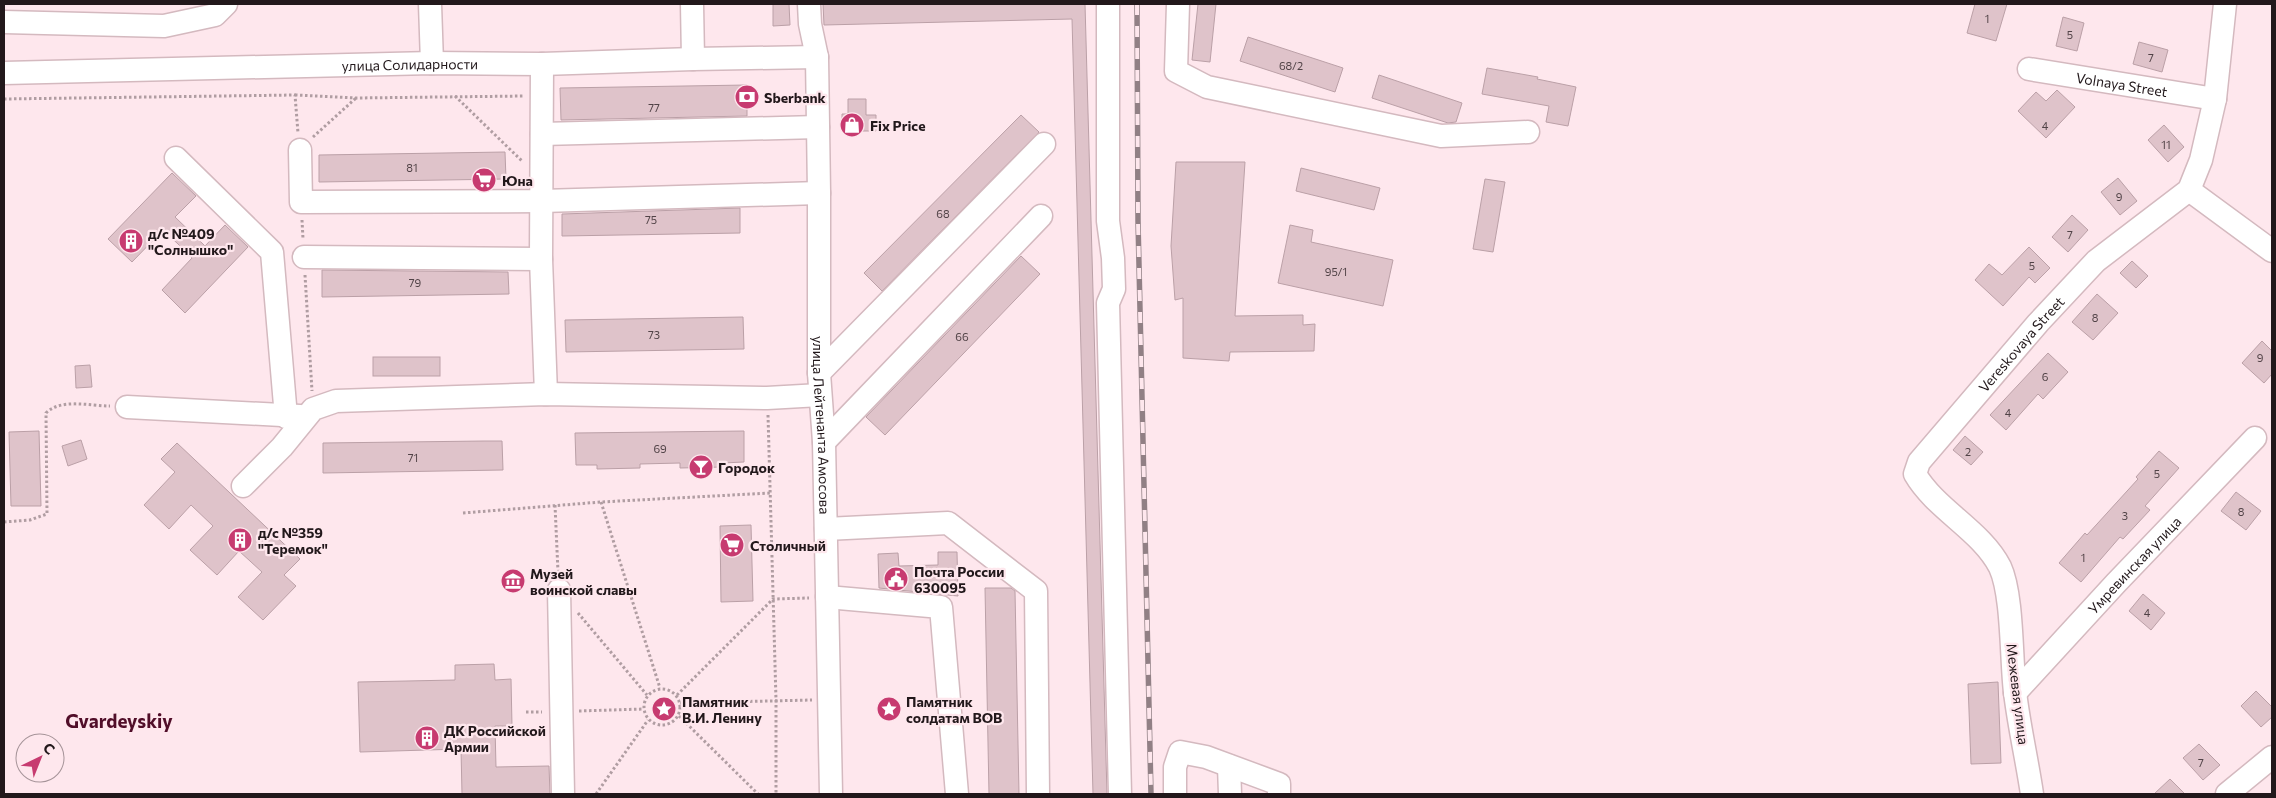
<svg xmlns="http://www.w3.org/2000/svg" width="2276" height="798" viewBox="0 0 2276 798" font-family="Commissioner,sans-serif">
  <rect width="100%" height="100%" fill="#fee7ed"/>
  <g fill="#dfc3ca" stroke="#bba0a7">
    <path d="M773,4H789L790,25L773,26Z"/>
    <path d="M823,4H1085L1107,794H1093L1072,19L824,25Z"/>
    <path d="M1198,4H1216L1210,62L1192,60Z"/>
    <path d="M1975,4H2007L1996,41L1967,33Z"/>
    <path d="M2063,17L2084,23L2077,51L2056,46Z"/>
    <path d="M1248,37L1343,68L1335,92L1240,61Z"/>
    <path d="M2139,42L2168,50L2162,72L2133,64Z"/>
    <path d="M1487,68L1538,77L1537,79L1576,87L1568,126L1546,122L1549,106L1482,94Z"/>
    <path d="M1379,75L1462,103L1456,122L1448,123L1372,98Z"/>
    <path d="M747,85V116L561,120L560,88Z"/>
    <path d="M2057,90L2075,107L2046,138L2018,111L2036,92L2046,101Z"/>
    <path d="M848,99H866V115H876V131H842V114H848Z"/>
    <path d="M1021,115L1039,132L882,291L864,273Z"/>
    <path d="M2164,125L2184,147L2168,162L2148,140Z"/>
    <path d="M505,152L506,179L319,182V155Z"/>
    <path d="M1176,162H1245L1235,316L1303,315V325L1315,324L1314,351L1230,352L1229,361L1183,358V298L1175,300L1171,246Z"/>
    <path d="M1301,168L1380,188L1374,210L1296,191Z"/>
    <path d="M172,173L196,196L175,217L205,246L225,225L248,247L185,313L162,290L192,258L178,244L163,230L132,262L108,239Z"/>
    <path d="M2118,178L2137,201L2120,215L2101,192Z"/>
    <path d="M1485,179L1505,182L1493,252L1473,249Z"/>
    <path d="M740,208V233L562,236V214Z"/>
    <path d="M2072,215L2088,230L2068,252L2052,237Z"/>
    <path d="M1290,225L1313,230L1311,242L1393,260L1383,306L1278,283Z"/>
    <path d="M2029,247L2050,268L2035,283L2029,277L2003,306L1975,280L1989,264L2002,275Z"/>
    <path d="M1021,256L1040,274L885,435L866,417Z"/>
    <path d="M2132,261L2148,276L2136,288L2120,273Z"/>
    <path d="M322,270L508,272L509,294L322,297Z"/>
    <path d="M2097,294L2118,313L2093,340L2072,322Z"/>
    <path d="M743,317L744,349L566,352L565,320Z"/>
    <path d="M2262,341L2272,351V374L2264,383L2242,363Z"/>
    <path d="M2048,353L2068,372L2043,399L2038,394L2006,430L1990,415Z"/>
    <rect x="373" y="357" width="67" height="19"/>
    <path d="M90,365L92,387L76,388L75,366Z"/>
    <path d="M39,431L41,506H11L9,432Z"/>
    <path d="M744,431V462L723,463V467L680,468V463L640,464V468L597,469V465H576L575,433Z"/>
    <path d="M1965,436L1983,452L1971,465L1953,450Z"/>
    <path d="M81,440L87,459L68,466L62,446Z"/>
    <path d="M484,441H502L503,470L323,473V443Z"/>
    <path d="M177,443L300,559L284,575L296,586L263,620L238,597L262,572L239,551L217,575L190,550L213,526L191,505L169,529L144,505L175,472L161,459Z"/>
    <path d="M2159,451L2179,468L2145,506L2150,510L2123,539L2120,537L2081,582L2059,563L2085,533L2087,535L2138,479L2136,477Z"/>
    <path d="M2236,492L2261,511L2246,530L2221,511Z"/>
    <path d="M751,525L753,601L721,602L720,526Z"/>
    <path d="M938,552H957L958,596L879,588L878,554L898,553L899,566L938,565Z"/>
    <path d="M985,588H1011L1015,591L1019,794H989Z"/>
    <path d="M2143,594L2165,613L2151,630L2129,611Z"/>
    <path d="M494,664L495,680L511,679L512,726H495L496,767L549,766L550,794H462L461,749L360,752L358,682L455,680V665Z"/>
    <path d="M1998,682L2001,763L1971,764L1968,684Z"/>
    <path d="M2256,691L2272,707V717L2261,727L2241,706Z"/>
    <path d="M2199,744L2220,765L2203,780L2183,758Z"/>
    <path d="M2170,779L2185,794H2154Z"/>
  </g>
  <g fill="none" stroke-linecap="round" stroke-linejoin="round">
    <defs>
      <g id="minor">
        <path d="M430,4L432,63"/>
        <path d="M692,4L693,59"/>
        <path id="s1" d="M809,4L810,24L817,57L819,193V373L824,442L831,794"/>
        <path d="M1108,4V221L1113,258L1114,289L1108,303L1120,794"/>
        <path d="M1178,4L1176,71L1207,87L1441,136L1528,132"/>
        <path d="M4,22L164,26L215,15L226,4"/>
        <path d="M542,64L541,259L546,394"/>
        <path id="s2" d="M2029,69L2215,99"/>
        <path id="s3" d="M4,73L432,63L542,64L693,59L817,57"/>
        <path d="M542,134L818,127"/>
        <path d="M300,150L301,202L542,201L819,193"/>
        <path d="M176,158L272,252L286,417"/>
        <path d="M2189,190L2272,251"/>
        <path d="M304,257L541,259"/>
        <path d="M819,373L1044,144"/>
        <path d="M127,407L300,416"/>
        <path d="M824,442L1041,216"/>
        <path d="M243,486L282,447L313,409L336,401L546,394L767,398L820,395"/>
        <path d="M826,529L948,523L1036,591L1038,794"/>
        <path d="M559,590L563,794"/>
        <path d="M827,597L941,607L957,794"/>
        <path id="s4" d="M2015,693L2116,583L2255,438"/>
        <path d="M1229,766L1230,794"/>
        <path d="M1175,794V767L1180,752L1206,757L1279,784V794"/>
        <path id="s5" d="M2032,794C2027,760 2019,726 2015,692C2011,660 2013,595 2000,567C1981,530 1936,510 1915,474L1919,462L2038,323L2096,261L2189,190L2201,160L2215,99L2225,4"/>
        <path d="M2227,794L2272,757"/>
      </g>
    </defs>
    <use href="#minor" stroke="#d4b9bf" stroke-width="25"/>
    <g stroke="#b09da2" stroke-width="3" stroke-dasharray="2.5 2.5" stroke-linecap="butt">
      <path d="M295,95L356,98L524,96"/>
      <path d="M455,96L522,161"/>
      <path d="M4,99L295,95L298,133"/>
      <path d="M313,137L356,98"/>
      <path d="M302,220L303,239"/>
      <path d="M305,275L312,391"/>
      <path d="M768,415L776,700V794"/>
      <path d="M601,502L660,688"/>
      <path d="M555,505L558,572"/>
      <path d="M463,513L601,502L770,493"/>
      <path d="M4,522L30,520L47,514L46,413C61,398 90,406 110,406"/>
      <path d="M578,613L647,695"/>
      <circle cx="662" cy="707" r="18"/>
      <path d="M677,695L773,599L809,598"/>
      <path d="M680,703L812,700"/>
      <path d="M579,711L643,709"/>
      <path d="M526,712H542"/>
      <path d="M679,716L758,794"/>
      <path d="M596,794L648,720"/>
    </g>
    <use href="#minor" stroke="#fff" stroke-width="22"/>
    <defs>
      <path id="rail" d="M1137,4L1138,221L1151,794"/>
    </defs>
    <use href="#rail" stroke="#918085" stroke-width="5.5"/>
    <use href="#rail" stroke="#fee7ed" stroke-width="4" stroke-dasharray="11" stroke-linecap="butt"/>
  </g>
  <defs>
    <symbol id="bank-disc" viewBox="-11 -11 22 22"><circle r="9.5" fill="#c73b70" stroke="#fee7ed"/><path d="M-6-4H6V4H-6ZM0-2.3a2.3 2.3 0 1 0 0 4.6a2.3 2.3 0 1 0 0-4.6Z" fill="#fff"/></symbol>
    <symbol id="shop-disc" viewBox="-11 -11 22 22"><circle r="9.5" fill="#c73b70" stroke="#fee7ed"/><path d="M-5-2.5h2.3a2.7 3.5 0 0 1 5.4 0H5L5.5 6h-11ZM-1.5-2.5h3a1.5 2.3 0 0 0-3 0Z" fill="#fff"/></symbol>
    <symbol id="supermarket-disc" viewBox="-11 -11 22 22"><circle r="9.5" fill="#c73b70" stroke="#fee7ed"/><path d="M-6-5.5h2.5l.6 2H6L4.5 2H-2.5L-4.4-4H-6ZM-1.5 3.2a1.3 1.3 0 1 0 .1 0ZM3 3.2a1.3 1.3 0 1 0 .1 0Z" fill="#fff"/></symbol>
    <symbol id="building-disc" viewBox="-11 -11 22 22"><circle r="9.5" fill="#c73b70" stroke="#fee7ed"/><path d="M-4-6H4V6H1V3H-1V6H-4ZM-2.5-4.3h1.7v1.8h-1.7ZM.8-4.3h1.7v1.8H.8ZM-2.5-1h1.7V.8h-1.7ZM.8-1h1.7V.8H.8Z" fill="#fff"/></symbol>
    <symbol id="bar-disc" viewBox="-11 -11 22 22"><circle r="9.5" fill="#c73b70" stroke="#fee7ed"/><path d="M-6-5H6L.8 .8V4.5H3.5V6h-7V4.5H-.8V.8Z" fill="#fff"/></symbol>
    <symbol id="civic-disc" viewBox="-11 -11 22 22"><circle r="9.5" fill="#c73b70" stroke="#fee7ed"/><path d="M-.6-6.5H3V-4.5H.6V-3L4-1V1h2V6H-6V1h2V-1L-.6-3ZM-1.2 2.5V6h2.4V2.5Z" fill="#fff"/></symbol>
    <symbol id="museum-disc" viewBox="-11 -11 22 22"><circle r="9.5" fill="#c73b70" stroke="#fee7ed"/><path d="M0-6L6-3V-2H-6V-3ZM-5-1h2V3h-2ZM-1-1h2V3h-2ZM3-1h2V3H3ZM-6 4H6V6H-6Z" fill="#fff"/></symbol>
    <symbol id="sight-disc" viewBox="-11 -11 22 22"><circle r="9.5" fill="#c73b70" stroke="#fee7ed"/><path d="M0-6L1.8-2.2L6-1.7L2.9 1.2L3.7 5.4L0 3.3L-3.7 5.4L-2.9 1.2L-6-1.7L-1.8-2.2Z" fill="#fff"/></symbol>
  </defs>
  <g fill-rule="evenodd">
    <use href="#bank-disc" x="733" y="83" width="28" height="28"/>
    <use href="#shop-disc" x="838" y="111" width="28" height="28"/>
    <use href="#supermarket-disc" x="470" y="166" width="28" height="28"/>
    <use href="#building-disc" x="117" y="227" width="28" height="28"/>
    <use href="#bar-disc" x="687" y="453" width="28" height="28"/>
    <use href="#building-disc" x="226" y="526" width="28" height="28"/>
    <use href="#supermarket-disc" x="718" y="531" width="28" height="28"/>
    <use href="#civic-disc" x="882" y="565" width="28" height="28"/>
    <use href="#museum-disc" x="499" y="567" width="28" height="28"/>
    <use href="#sight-disc" x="650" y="695" width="28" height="28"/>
    <use href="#sight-disc" x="875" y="695" width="28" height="28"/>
    <use href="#building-disc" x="413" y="724" width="28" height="28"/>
  </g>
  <g text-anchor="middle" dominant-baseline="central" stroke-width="4.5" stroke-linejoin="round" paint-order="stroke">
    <g font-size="11" fill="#514347">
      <text x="1987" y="18">1</text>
      <text x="2070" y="34">5</text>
      <text x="2151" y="57">7</text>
      <text x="1291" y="65">68/2</text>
      <text x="654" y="107">77</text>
      <text x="2045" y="125">4</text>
      <text x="2166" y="144">11</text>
      <text x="412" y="167">81</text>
      <text x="2119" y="196">9</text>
      <text x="943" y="213">68</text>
      <text x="651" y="219">75</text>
      <text x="2070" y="234">7</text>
      <text x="2032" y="265">5</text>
      <text x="1336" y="271">95/1</text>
      <text x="415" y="282">79</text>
      <text x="2095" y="317">8</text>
      <text x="654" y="334">73</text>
      <text x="962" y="336">66</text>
      <text x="2260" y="357">9</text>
      <text x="2045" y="376">6</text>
      <text x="2008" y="412">4</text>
      <text x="660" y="448">69</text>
      <text x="1968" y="451">2</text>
      <text x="413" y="457">71</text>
      <text x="2157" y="473">5</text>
      <text x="2241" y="511">8</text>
      <text x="2125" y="515">3</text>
      <text x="2083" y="557">1</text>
      <text x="2147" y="612">4</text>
      <text x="2201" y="762">7</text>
    </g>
    <g font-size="14" fill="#22181b" stroke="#fee7ed">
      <text stroke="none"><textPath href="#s3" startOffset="406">улица Солидарности</textPath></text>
      <text stroke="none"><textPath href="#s2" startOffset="94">Volnaya Street</textPath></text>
      <text stroke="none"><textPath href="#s5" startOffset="525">Vereskovaya Street</textPath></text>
      <text stroke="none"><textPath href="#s1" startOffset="422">улица Лейтенанта Амосова</textPath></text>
      <text stroke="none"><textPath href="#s4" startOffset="175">Умревинская улица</textPath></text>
      <text transform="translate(2018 694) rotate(83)">Межевая улица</text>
    </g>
    <g font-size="14" font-weight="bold" fill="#22181b" stroke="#fee7ed" text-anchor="start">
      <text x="764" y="97">Sberbank</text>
      <text x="870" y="125">Fix Price</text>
      <text x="502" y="180">Юна</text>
      <text x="148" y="233">д/с №409<tspan x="148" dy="16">"Солнышко"</tspan></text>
      <text x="718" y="467">Городок</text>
      <text x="258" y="532">д/с №359<tspan x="258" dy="16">"Теремок"</tspan></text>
      <text x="750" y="545">Столичный</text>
      <text x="914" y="571">Почта России<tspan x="914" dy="16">630095</tspan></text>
      <text x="530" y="573">Музей<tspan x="530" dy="16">воинской славы</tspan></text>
      <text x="682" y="701">Памятник<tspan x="682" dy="16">В.И. Ленину</tspan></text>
      <text x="906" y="701">Памятник<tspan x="906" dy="16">солдатам ВОВ</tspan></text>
      <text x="444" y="730">ДК Российской<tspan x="444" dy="16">Армии</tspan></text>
    </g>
    <g font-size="19" font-weight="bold" fill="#510e29" stroke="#fee7ed">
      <text x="119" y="720">Gvardeyskiy</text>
    </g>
  </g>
  <rect width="2276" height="798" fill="none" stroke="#22181b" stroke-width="10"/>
  <g transform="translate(40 758) rotate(43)"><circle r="24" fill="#fee7ed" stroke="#a69499"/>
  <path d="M0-4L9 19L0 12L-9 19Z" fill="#c73b70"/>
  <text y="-8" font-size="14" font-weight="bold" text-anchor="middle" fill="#22181b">С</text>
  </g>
</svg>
